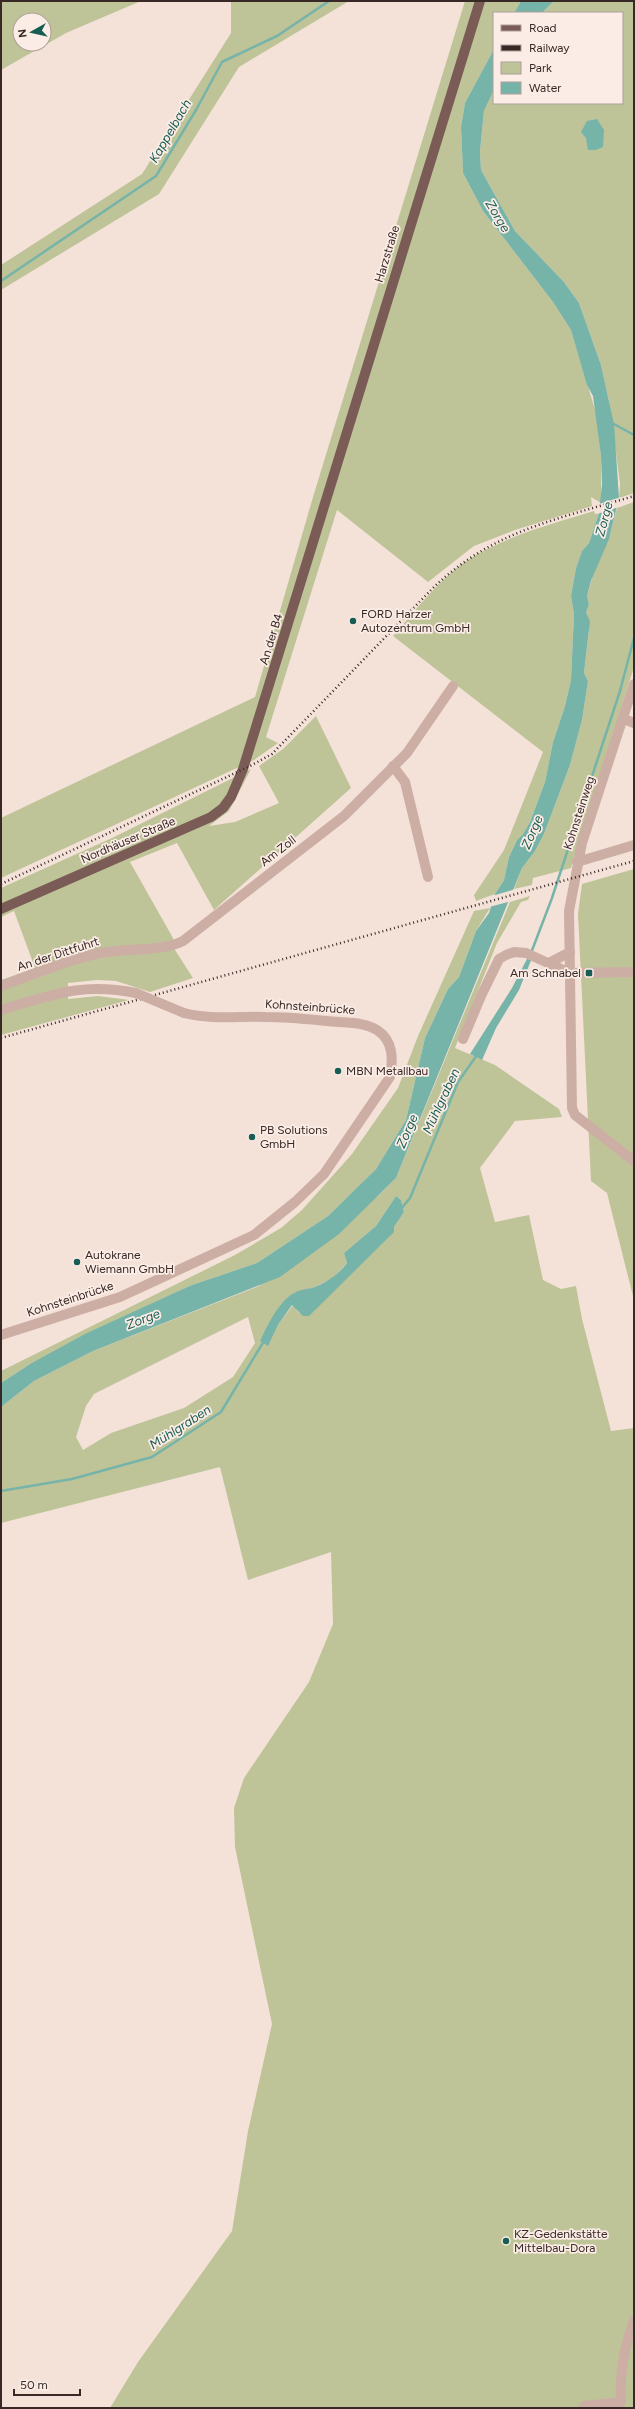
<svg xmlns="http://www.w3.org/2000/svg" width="635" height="2409" viewBox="0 0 635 2409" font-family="Figtree,sans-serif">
  <rect width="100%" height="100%" fill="#f4e2d9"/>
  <g fill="#bec498" fill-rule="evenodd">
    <path d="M1,1H141L66,33L1,70ZM20,20H44V44H20Z"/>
    <path d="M231,1H349L239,67L159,194L1,290V265L142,174L231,33Z"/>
    <path d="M465,1H521L514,13H494V49L465,103L461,127L463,173L483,211L553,302L571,330L596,413L601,456V503L591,497L592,506L515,530L474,546L428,582L337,510L266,737L278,743L254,760L1,878V818L255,697L313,497Z"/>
    <path d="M554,1H634V493L619,498L620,484L610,406L601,365L579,303L564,282L515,231L481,170L480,151L484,111L494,90V103H622V13H542Z"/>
    <path d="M634,502V667L571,868L533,878L532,885L514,889L522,868L535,851L544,834L570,765L582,720L588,681L584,673L589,631L586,613L589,604L587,596L594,572L609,538L617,508Z"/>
    <path d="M594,511L595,514L599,513L589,543L582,551L576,568L571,596L574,614L571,680L565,706L553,742L545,782L530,822L523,834L517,840L509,857L504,880L495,894L476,901L474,895L504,850L543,752L393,636C416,610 439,579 468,560C506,536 551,524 594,511Z"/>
    <path d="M316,716L351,788L214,910L177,843L130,862L173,938L175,950L193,978L150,992L116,981L97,980L68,983V999L98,996L129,1000L1,1035V980L35,968L14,911L1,917V888L112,838L251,769L229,811L209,826L235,822L279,803L259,766L283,749Z"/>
    <path d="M634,869V1300L607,1193L591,1181L578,914L582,884Z"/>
    <path d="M530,896L528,900L521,902L497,943L455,1048L495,1065L559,1109L562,1117L515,1121L480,1168L495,1222L529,1215L543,1280L561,1289L576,1286L582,1319L611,1431L634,1428V2408H110L138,2362L232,2231L248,2131L272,2024L235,1847L234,1808L244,1778L309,1682L333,1624L331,1552L248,1580L220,1467L1,1523V1407L34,1381L93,1351L259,1286L379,1195L396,1178L510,902ZM396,1196L401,1200L404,1212L394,1227L299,1313L293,1305L278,1325L268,1345L260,1341L294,1293L315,1287L333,1278L347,1263L344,1253L376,1226ZM248,1317L255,1343L233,1377L184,1408L111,1433L83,1450L76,1437L86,1406L94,1394Z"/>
    <path d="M490,908L476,931L459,977L448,989L425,1038L406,1120L376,1169L328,1216L257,1263L192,1285L30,1364L1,1383V1371L235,1255L281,1228L302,1210L352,1154L398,1088L418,1036L474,911Z"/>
  </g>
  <g fill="#76b3a9">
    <path d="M521,1H554L542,13H514Z"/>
    <path d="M494,49V90L484,111L480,151L481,170L515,231L564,282L579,303L601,365L614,424L619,498L609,539L591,581L587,596L589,604L586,613L590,621L584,673L588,681L582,720L570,765L544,834L535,851L522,868L396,1178L339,1234L280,1277L93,1351L34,1381L1,1407V1383L30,1364L87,1333L192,1285L257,1263L328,1216L376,1169L406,1120L425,1038L448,989L459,977L476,931L489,913L495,894L504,880L509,857L517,840L523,834L530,822L545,782L553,742L565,706L571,680L574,614L571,596L576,568L582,551L589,543L599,513L602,484L601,456L593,396L587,385L571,330L553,302L483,211L463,173L461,127L465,103Z"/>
    <path d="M597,119L604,130L603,147L596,150H588L586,138L581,132L587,121Z"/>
    <path d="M528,957L532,958L519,990L496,1028L482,1060L470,1054L512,988Z"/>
    <path d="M396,1196L401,1200L404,1212L394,1227V1232L309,1316H303L292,1305L278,1325L268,1346L260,1341C268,1325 278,1302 294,1293C299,1290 306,1289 312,1288C326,1283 338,1275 347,1263L344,1253L376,1226Z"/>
  </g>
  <g fill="#f4e2d9">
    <path d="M621,497L619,507L597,514L599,504Z"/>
    <path d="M516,889L512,901L489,907L492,896Z"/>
  </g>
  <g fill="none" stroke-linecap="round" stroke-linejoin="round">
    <g stroke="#76b3a9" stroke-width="2.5">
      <path d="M1,281L156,176L196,110L222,62L277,36L329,1"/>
      <path d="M612,423L634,435"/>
      <path d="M531,953L552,898L620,691L634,638"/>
      <path d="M401,1209L410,1198L458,1082L477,1055"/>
      <path d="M1,1491L72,1479L152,1457L221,1412L264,1341"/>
    </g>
    <g stroke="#cdaea4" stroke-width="10">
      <path d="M634,684L582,843L569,911L572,1108L575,1115L634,1161"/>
      <path d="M624,719L634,723"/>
      <path d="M393,766L405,782L428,877"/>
      <path d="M577,862L634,845"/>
      <path d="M549,963L570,952"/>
      <path d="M1,986C32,975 64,961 96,954C124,947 159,953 183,941L344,816L407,753L453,686"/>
      <path d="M1,1010C52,995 81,982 136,993"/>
      <path d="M463,1039L481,996L499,959L506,955L514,952L526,953L570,973L634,972"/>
      <path d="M1,1335L120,1297L254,1235L295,1202L324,1174L390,1077C393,1060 394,1041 377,1030C365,1023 352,1023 339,1022C315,1020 291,1017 266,1017C238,1016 212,1020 184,1013"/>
      <path d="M584,2406L621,2402C619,2373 624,2348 634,2320"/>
    </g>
    <path stroke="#7b5b56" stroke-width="10" d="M1,909L211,817L223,808L231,797L243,769L480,1"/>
    <g stroke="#382826" stroke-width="2.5" stroke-dasharray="1 3" stroke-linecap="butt">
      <path d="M1,884L252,765L272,754L432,589C491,531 558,519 634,496"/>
      <path d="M1,1038L634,861"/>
    </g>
    <path stroke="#cdaea4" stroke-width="10" d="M136,993L184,1013"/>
  </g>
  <g fill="#185d53" stroke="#fbede6" stroke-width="1.5">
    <circle cx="353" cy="621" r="4"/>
    <rect x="585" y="969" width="8" height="8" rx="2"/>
    <circle cx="338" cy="1071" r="4"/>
    <circle cx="252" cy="1137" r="4"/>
    <circle cx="77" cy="1262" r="4"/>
    <circle cx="506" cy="2241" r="4"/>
  </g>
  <g text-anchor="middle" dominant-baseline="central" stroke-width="3.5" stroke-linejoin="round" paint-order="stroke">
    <g font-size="12" fill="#382826" stroke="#fbede6">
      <text transform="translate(387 254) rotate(-73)">Harzstraße</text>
      <text transform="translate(271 639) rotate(-73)">An der B4</text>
      <text transform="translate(579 813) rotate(-72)">Kohnsteinweg</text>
      <text transform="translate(128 840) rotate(-23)">Nordhäuser Straße</text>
      <text transform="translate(278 851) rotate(-38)">Am Zoll</text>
      <text transform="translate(58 954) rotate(-18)">An der Dittfuhrt</text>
      <text transform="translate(310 1007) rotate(4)">Kohnsteinbrücke</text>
      <text transform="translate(70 1299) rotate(-18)">Kohnsteinbrücke</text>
    </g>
    <g font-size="12" fill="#382826" stroke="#fbede6" text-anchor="start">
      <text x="361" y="614">FORD Harzer<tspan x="361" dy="14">Autozentrum GmbH</tspan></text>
      <text x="581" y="973" text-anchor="end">Am Schnabel</text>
      <text x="346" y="1071">MBN Metallbau</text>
      <text x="260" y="1130">PB Solutions<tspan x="260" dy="14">GmbH</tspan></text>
      <text x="85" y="1255">Autokrane<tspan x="85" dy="14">Wiemann GmbH</tspan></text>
      <text x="514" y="2234">KZ-Gedenkstätte<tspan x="514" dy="14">Mittelbau-Dora</tspan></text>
    </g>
    <g font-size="13" font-style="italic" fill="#185d53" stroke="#fbede6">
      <text transform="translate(170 131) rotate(-60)">Kappelbach</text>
      <text transform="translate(498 216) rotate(59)">Zorge</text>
      <text transform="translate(604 519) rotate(-75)">Zorge</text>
      <text transform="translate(532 832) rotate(-67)">Zorge</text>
      <text transform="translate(441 1101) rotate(-65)">Mühlgraben</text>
      <text transform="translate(407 1131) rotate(-67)">Zorge</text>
      <text transform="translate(143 1319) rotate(-21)">Zorge</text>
      <text transform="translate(180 1427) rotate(-33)">Mühlgraben</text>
    </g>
  </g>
  <rect width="635" height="2409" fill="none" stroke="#382826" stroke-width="4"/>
  <rect x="493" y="12" width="130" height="92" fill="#fbede6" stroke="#ad9e99"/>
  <rect x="501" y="25" width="20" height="6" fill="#7b5b56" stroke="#ad9e99"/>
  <text x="529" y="32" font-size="12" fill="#382826">Road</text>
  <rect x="501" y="45" width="20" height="6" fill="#382826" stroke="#ad9e99"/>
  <text x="529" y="52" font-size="12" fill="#382826">Railway</text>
  <rect x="501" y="62" width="20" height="12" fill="#bec498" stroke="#ad9e99"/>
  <text x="529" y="72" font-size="12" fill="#382826">Park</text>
  <rect x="501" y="82" width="20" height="12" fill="#76b3a9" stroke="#ad9e99"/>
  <text x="529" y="92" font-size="12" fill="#382826">Water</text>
  <g transform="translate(32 32) rotate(262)"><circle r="19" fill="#fbede6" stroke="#ad9e99"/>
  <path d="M0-3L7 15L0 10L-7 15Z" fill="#185d53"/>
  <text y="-6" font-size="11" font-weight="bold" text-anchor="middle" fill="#382826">N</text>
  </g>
  <path d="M14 2389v6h66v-6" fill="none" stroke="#382826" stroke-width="2"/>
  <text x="20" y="2389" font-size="12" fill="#382826" stroke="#fbede6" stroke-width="3" paint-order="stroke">50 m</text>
</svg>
